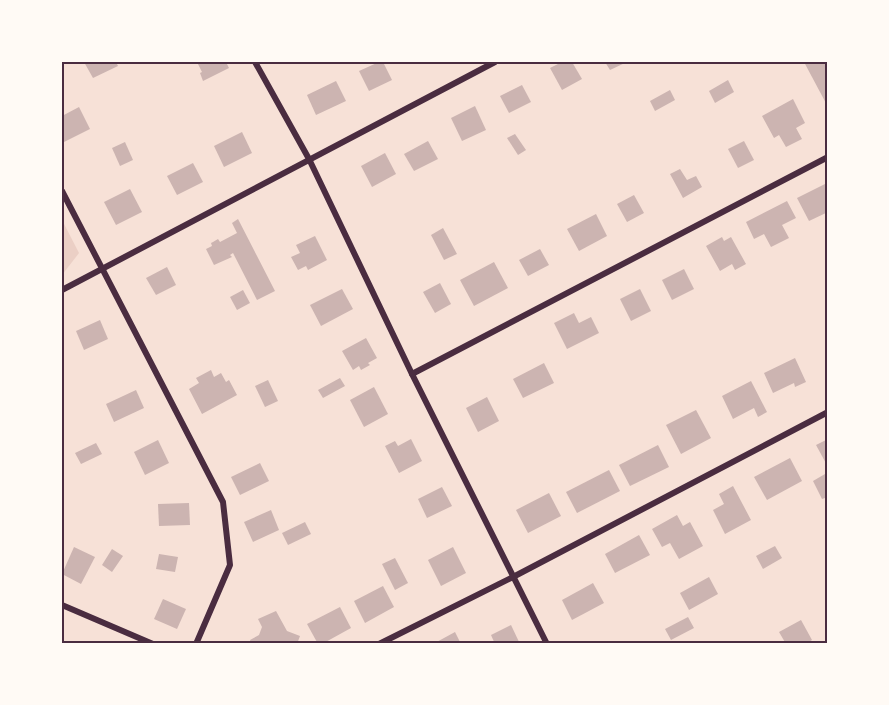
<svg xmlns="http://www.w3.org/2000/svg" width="889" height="705" viewBox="0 0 889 705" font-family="'DM Sans',sans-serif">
  <rect width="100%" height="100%" fill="#f7e1d7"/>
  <path fill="#ebcfc5" d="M62,220L79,253L62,275Z"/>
  <g fill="#ccb4b1">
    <path d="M84,62H116L118,66L93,78Z"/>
    <path d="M197,62H226L229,68L203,81L200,73L202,72Z"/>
    <path d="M379,62H383L392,80L369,91L359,71Z"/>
    <path d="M562,62H572L582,79L562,90L550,68Z"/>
    <path d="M605,62H627L610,70Z"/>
    <path d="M804,62H828V107Z"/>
    <path d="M728,80L734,92L715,103L709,91Z"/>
    <path d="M336,81L346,101L316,115L307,95Z"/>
    <path d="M522,85L531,102L509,113L500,96Z"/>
    <path d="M670,90L675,100L655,111L650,101Z"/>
    <path d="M793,99L805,123L796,128L802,139L786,147L779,135L774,138L762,116Z"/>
    <path d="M475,106L486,130L462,141L451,118Z"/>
    <path d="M79,107L90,129L64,142L62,137V116Z"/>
    <path d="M242,132L252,153L224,167L214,146Z"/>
    <path d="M515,134L526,150L518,155L507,138Z"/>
    <path d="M428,141L438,159L414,171L404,154Z"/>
    <path d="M744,141L754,160L738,168L728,149Z"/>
    <path d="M125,142L133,160L120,166L112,148Z"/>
    <path d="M385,153L396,174L372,187L361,166Z"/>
    <path d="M193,163L203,182L177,195L167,176Z"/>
    <path d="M680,169L687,180L696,176L702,187L683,198L670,174Z"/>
    <path d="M827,183L828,212L809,221L797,198Z"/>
    <path d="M130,189L142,212L116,225L104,202Z"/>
    <path d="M634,195L644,213L627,222L617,204Z"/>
    <path d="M787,201L796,218L782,225L789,238L771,247L764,234L754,239L746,222Z"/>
    <path d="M596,214L607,236L579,251L567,229Z"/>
    <path d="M238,219L275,291L257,300L233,253L230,255L232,257L214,265L206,249L212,246L211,243L213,242L218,239L220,242L237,233L232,223Z"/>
    <path d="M443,228L457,254L444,260L431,235Z"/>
    <path d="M315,236L327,260L308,270L306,266L298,270L291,257L300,253L296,245Z"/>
    <path d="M722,237L724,241L731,237L746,264L735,270L732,264L720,271L706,246Z"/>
    <path d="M540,249L549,265L528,276L519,260Z"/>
    <path d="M494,262L508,288L474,306L460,280Z"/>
    <path d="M167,267L176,285L156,295L146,278Z"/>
    <path d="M684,269L694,289L672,300L662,280Z"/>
    <path d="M440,283L451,304L435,313L423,292Z"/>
    <path d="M342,289L353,309L321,326L310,305Z"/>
    <path d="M640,289L651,311L631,321L620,299Z"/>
    <path d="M243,290L250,303L237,310L230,297Z"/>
    <path d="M574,313L579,323L591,317L599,333L567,349L554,323Z"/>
    <path d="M100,320L108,339L84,350L76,331Z"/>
    <path d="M366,338L377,358L368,363L370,365L361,370L359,366L353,370L342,351Z"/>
    <path d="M795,358L806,382L795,387L794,383L773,393L764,373Z"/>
    <path d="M544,363L554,383L523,398L513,379Z"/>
    <path d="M211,370L214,377L221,373L226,382L229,380L237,395L202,414L189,389L199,383L196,378Z"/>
    <path d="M340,378L345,386L323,398L318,390Z"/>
    <path d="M268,380L278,401L265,407L255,386Z"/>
    <path d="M751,381L767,412L758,417L754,408L733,419L722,396Z"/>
    <path d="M374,387L388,414L364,427L350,400Z"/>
    <path d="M136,390L144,408L114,422L106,404Z"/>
    <path d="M487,397L499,421L478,432L466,408Z"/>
    <path d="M696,410L711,438L681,454L666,425Z"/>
    <path d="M411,439L422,461L399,473L385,446L395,441L398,446Z"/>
    <path d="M828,439V467L816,445Z"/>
    <path d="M158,440L169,463L145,475L134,452Z"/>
    <path d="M96,443L102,454L81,464L75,453Z"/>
    <path d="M658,445L669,467L630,486L619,465Z"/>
    <path d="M790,458L802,481L767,500L754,477Z"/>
    <path d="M260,463L269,481L240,495L231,477Z"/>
    <path d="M609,470L620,491L577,513L566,492Z"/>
    <path d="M825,474L828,480V497L822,499L813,481Z"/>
    <path d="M733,486L751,520L725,534L713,510L724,504L719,494Z"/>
    <path d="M442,487L452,506L427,518L418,499Z"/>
    <path d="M549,493L561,516L528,533L516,510Z"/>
    <path d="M189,503L190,525L159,526L158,504Z"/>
    <path d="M271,510L279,530L253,542L244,522Z"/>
    <path d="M677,515L683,526L690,522L703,546L679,559L670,543L662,547L652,529Z"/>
    <path d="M305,522L311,534L288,545L282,533Z"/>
    <path d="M639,535L650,555L615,573L605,554Z"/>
    <path d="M775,546L782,558L763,569L756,556Z"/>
    <path d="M74,547L95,557L81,584L62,574Z"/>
    <path d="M453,547L466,573L441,586L428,560Z"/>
    <path d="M112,549L123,556L112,572L102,565Z"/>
    <path d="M159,554L178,557L175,572L156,569Z"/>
    <path d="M395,558L408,583L395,590L382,564Z"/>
    <path d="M709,577L718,594L689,610L680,593Z"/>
    <path d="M593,583L604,603L572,620L562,600Z"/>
    <path d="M383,586L394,607L365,623L354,601Z"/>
    <path d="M163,599L186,609L177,629L154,619Z"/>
    <path d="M340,607L351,628L322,644H318L307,624Z"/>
    <path d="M276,611L287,631L300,636L297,644H251L250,640L259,635L262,627L258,619Z"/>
    <path d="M688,617L694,628L671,640L665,629Z"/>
    <path d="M801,620L812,640L806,644H786L779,632Z"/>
    <path d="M511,625L520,644H495L491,635Z"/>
    <path d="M455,632L461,644H433Z"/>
  </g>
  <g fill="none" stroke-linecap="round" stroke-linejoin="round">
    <g stroke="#4a2c40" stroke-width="6">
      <path d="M255,62L309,159L412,374L547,644"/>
      <path d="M62,191L223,502L230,565L196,644"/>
      <path d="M62,290L495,62"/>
      <path d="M412,374L828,157"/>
      <path d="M62,605L153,644"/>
      <path d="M379,644L513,577L828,412"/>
    </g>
  </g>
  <rect width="889" height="705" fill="none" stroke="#fffaf5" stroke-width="126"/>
  <rect x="63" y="63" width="763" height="579" fill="none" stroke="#4a2c40" stroke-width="2"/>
</svg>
